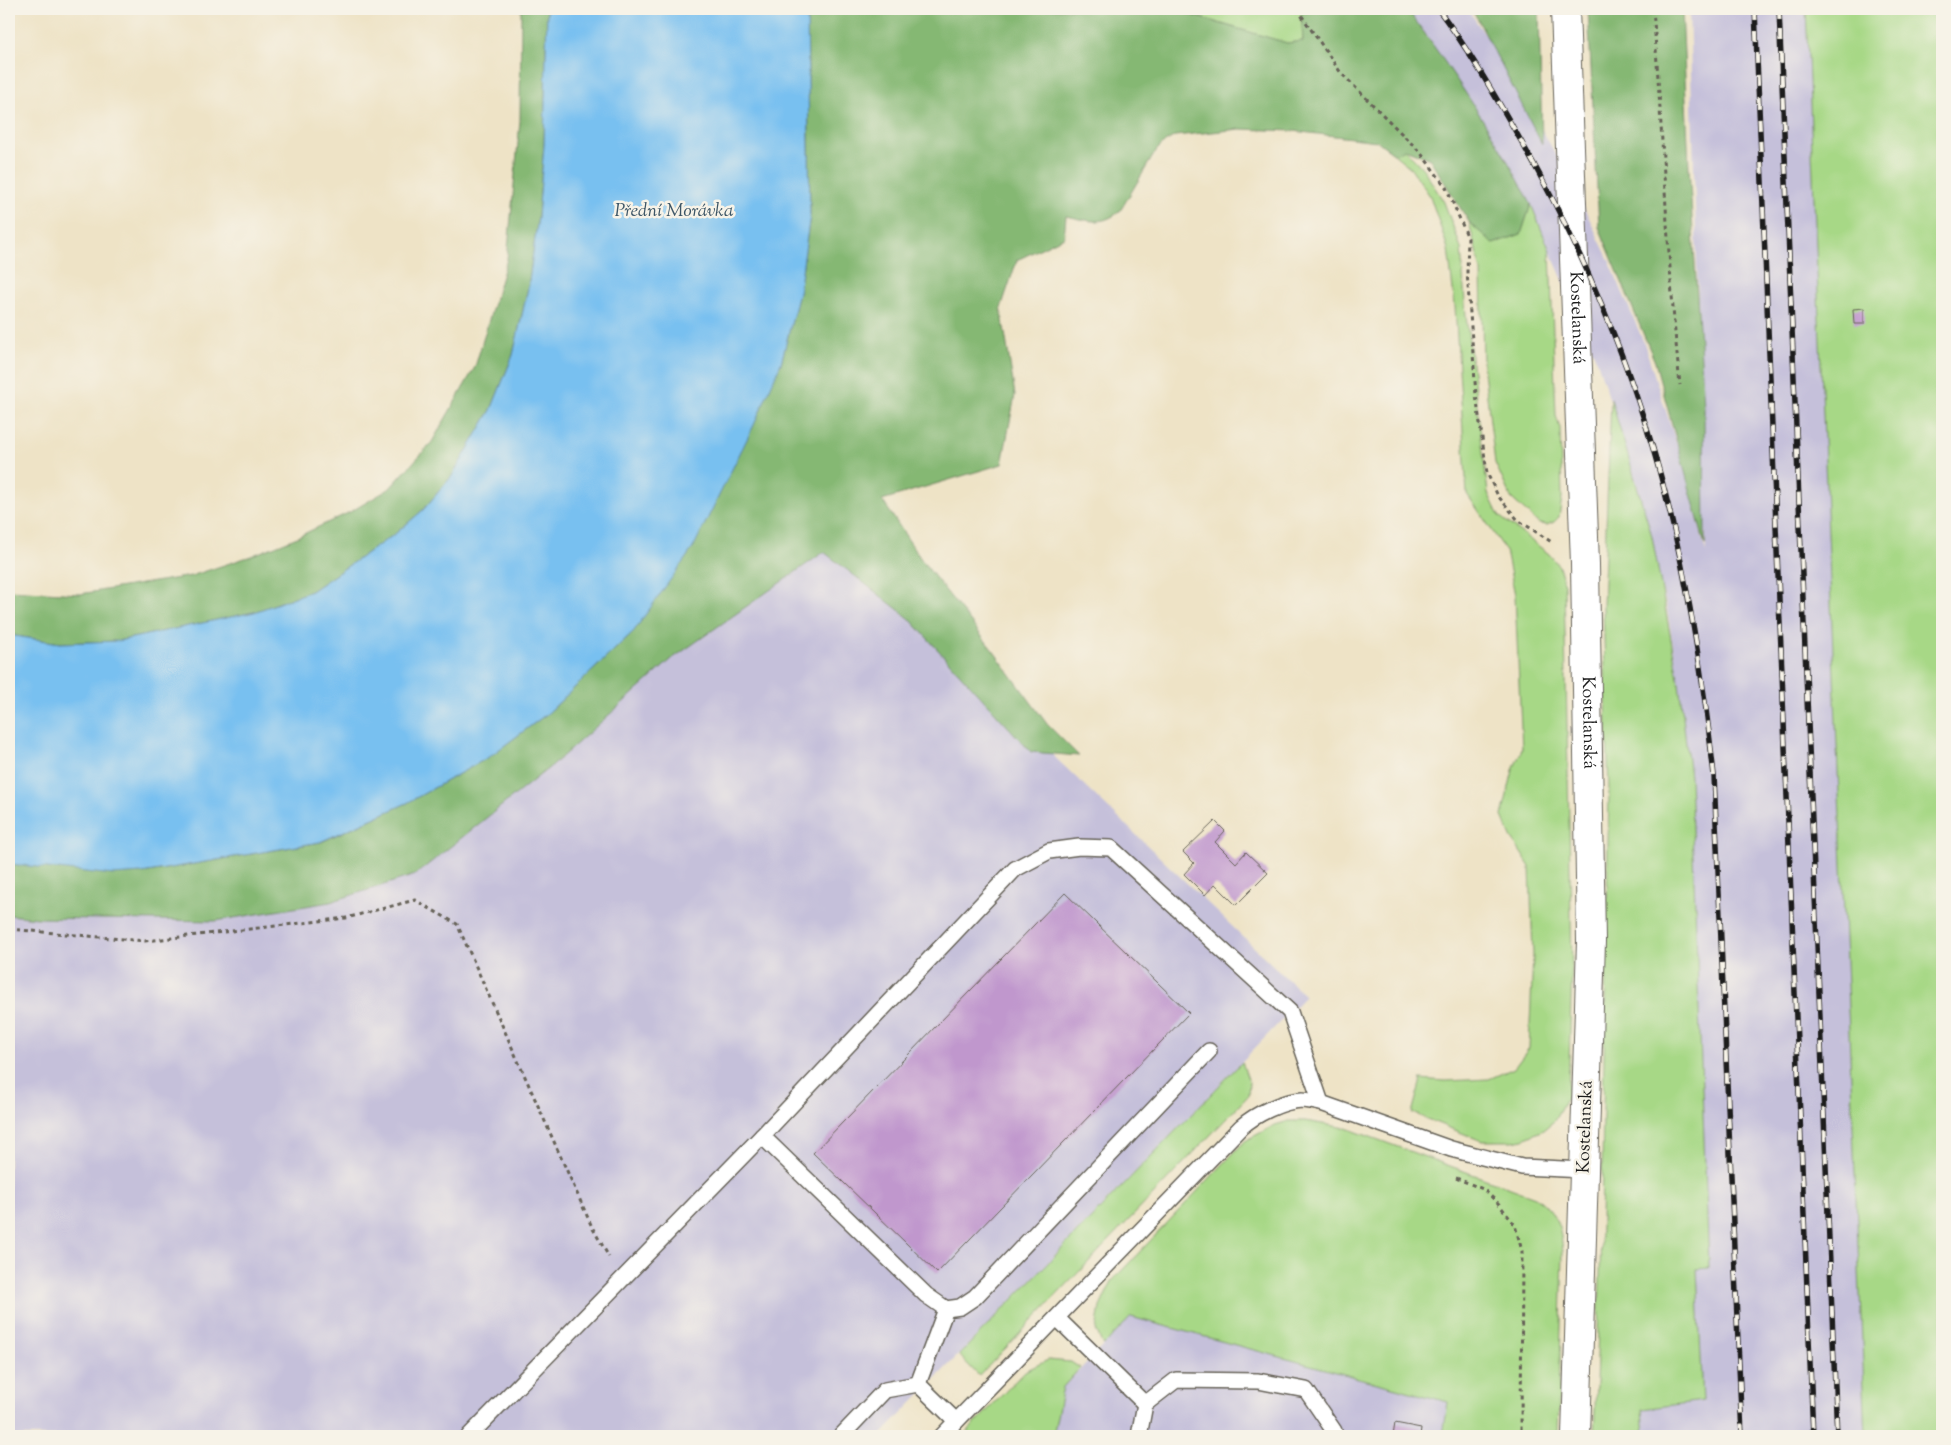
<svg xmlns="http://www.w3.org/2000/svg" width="1951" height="1445" viewBox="0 0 1951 1445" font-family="'Sorts Mill Goudy',serif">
  <rect width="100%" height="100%" fill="#f7f3e8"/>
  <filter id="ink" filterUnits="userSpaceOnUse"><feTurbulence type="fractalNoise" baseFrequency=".02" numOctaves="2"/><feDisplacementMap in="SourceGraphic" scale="10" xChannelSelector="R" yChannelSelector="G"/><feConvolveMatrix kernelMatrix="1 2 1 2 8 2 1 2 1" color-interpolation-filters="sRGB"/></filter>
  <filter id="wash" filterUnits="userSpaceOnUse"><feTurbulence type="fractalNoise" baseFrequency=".0096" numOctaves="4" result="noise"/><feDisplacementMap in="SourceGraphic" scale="20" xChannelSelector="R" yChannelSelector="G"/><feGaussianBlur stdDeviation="1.12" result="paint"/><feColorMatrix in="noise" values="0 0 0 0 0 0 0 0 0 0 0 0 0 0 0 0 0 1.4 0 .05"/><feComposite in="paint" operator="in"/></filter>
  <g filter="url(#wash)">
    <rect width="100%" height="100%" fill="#eee3c6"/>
    <g fill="#c5c0da">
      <path d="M1407,9H1468L1512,76L1556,155L1578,195L1609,260L1644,343L1685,470L1706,553L1689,9H1806L1866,1436H1644L1642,1409L1703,1401L1697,1269L1709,1267L1690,777L1679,683L1667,608L1637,483L1597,361L1563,280L1516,175L1430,40Z"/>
      <path d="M824,552L909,618L1305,996L880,1436H9V915L38,918L215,921L555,763L673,658Z"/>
      <path d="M1131,1317L1449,1402L1443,1436H1053L1063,1387Z"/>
    </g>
    <g fill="#a7d886" stroke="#627a51">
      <path d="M1171,9H1301L1303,41L1287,43Z"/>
      <path d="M1806,9H1942V1436H1866Z"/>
      <path d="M1403,147L1424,170L1444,202L1461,248L1466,316L1488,493L1499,516L1549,554L1559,566L1564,583L1572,966L1568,1096L1554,1121L1543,1130L1524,1139L1512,1141H1482L1412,1113L1421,1080L1420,1079L1445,1081L1489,1079L1514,1068L1529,1048L1533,955L1530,867L1511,837L1502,816L1513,770L1522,749L1515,595L1506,551L1467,494L1455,306L1448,249L1430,196L1411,168L1394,154Z"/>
      <path d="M1531,204L1550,251L1556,416L1560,428L1562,498L1559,517L1554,522L1547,525L1539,524L1511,498L1495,463L1483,363L1481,271L1469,222L1493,244L1521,234Z"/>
      <path d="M1611,399L1652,536L1679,683L1690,777L1709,1268L1697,1269L1703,1401L1642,1409L1644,1436H1594L1600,1277L1609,791L1603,607Z"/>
      <path d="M1242,1062L1249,1082L1248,1096L979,1376L959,1355Z"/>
      <path d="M1289,1121H1305L1346,1128L1535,1197C1557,1212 1561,1228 1563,1253L1558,1436H1443L1448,1402L1131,1317L1103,1346L1096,1330L1100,1307L1112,1281L1245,1141L1275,1125Z"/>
      <path d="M1048,1360L1071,1362L1080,1368L1063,1387L1053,1436H963L1025,1371Z"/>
    </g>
    <g fill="#85b873" stroke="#506a48">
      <path d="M521,9H547L544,145L538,217L528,288L513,355L491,410L452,476L423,510L395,534L311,591L254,612L118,641L60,643L9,635V590L80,594L191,576L251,556L295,538L350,512L389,489L432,442L475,367L507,259L520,121Z"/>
      <path d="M807,9H1170L1287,43L1303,41L1301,9H1407C1451,69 1497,137 1531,204L1521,234L1493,244L1469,222L1430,159L1405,149L1395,154L1377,141L1293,131L1240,129L1175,136L1165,142L1156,151L1120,211C1101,227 1088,220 1066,216L1064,237L1017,260L1001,308L1015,395L1002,464L882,500L923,562L995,653L1047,724L1079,756L1031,752L909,618L824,552L673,658L555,763L415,875L330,902L215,921L38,918L9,915V864L142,873L321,842L407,803L489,757L548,713L634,631L781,363L799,293L810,215Z"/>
      <path d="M1470,9H1539L1542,144L1477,18Z"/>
      <path d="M1588,9H1682L1689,168L1704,407L1705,545L1655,362L1599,227Z"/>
    </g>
    <path fill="#78c0f0" stroke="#4a6e86" d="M547,9H807L810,215L799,293L781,363L754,425L693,548L634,631L548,713L489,757L407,803L320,842L142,873L114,875L9,864V635L60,643L118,641L254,612L311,591L395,534L423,510L452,476L491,410L513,355L528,288L538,217L544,145Z"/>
    <g id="blocks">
      <g fill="#c097cd">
        <path d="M1864,308V324H1854L1853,309Z"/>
        <path d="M1215,821L1225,831L1215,842L1236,863L1246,852L1268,873L1236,905L1215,884L1205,895L1184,874L1194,863L1183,852Z"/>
        <path d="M1065,893L1189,1013L937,1273L813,1153Z"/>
        <path d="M1395,1423L1421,1428L1420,1436H1393Z"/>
      </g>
    </g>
  </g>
  <g filter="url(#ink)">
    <use href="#blocks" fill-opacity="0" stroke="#666258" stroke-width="1"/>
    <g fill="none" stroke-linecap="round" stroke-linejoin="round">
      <defs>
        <g id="service">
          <path d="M762,1136L926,1295L946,1309L960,1307L975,1297L1209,1051"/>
          <path d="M946,1309L918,1384L956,1421"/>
          <path d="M1057,1318L1145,1404"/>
          <path d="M469,1436L762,1136L1015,869L1049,851L1079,847L1111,848L1290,1012L1321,1103"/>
          <path d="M841,1436L885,1390L918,1384"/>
          <path d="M942,1436L1241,1127C1256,1114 1282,1101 1302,1100C1308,1100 1315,1102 1321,1103L1451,1149L1522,1167L1584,1170"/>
          <path d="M1139,1436L1145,1404L1176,1380L1258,1381L1306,1390L1334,1431V1436"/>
        </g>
        <g id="secondary">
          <path id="s1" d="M1565,9L1585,564L1591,941L1576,1436"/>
        </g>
      </defs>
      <use href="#service" stroke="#666258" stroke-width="18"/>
      <use href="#secondary" stroke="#666258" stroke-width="30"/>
      <g stroke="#666258" stroke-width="3" stroke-dasharray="4 4" stroke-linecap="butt">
        <path d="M1297,9L1341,73L1420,152L1446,187L1468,238L1467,272L1476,395L1487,473L1498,496L1518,520L1553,543"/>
        <path d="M1653,9C1663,134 1667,260 1680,385"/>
        <path d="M9,929L145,941L346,918L415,900L457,924L592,1227L609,1257"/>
        <path d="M1456,1178L1483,1189L1498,1203L1515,1225L1522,1251L1521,1436"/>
      </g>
      <use href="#service" stroke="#fff" stroke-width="15"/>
      <use href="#secondary" stroke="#fff" stroke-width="28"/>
      <defs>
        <g id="rail">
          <path d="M1438,9C1466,46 1490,87 1513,127C1577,237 1628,355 1661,477C1687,575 1703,674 1714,775L1742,1436"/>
          <path d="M1755,9L1813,1436"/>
          <path d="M1779,9L1837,1436"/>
        </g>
      </defs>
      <use href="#rail" stroke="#1c1c1c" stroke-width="5.5"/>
      <use href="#rail" stroke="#f7f3e8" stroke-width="4" stroke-dasharray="11" stroke-linecap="butt"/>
    </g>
  </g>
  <g text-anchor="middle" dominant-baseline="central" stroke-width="5" stroke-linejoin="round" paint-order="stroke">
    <g font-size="18" fill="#1c1c1c" stroke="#f7f3e8">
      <text stroke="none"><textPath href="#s1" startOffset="309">Kostelanská</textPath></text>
      <text stroke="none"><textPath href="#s1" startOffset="714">Kostelanská</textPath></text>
      <text transform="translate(1586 1127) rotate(-88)">Kostelanská</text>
    </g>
    <g font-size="19" font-style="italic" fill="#3c5566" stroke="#f7f3e8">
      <text x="674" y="211">Přední Morávka</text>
    </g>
  </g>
  <rect width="1951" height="1445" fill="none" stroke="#f7f3e8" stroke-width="30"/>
</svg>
